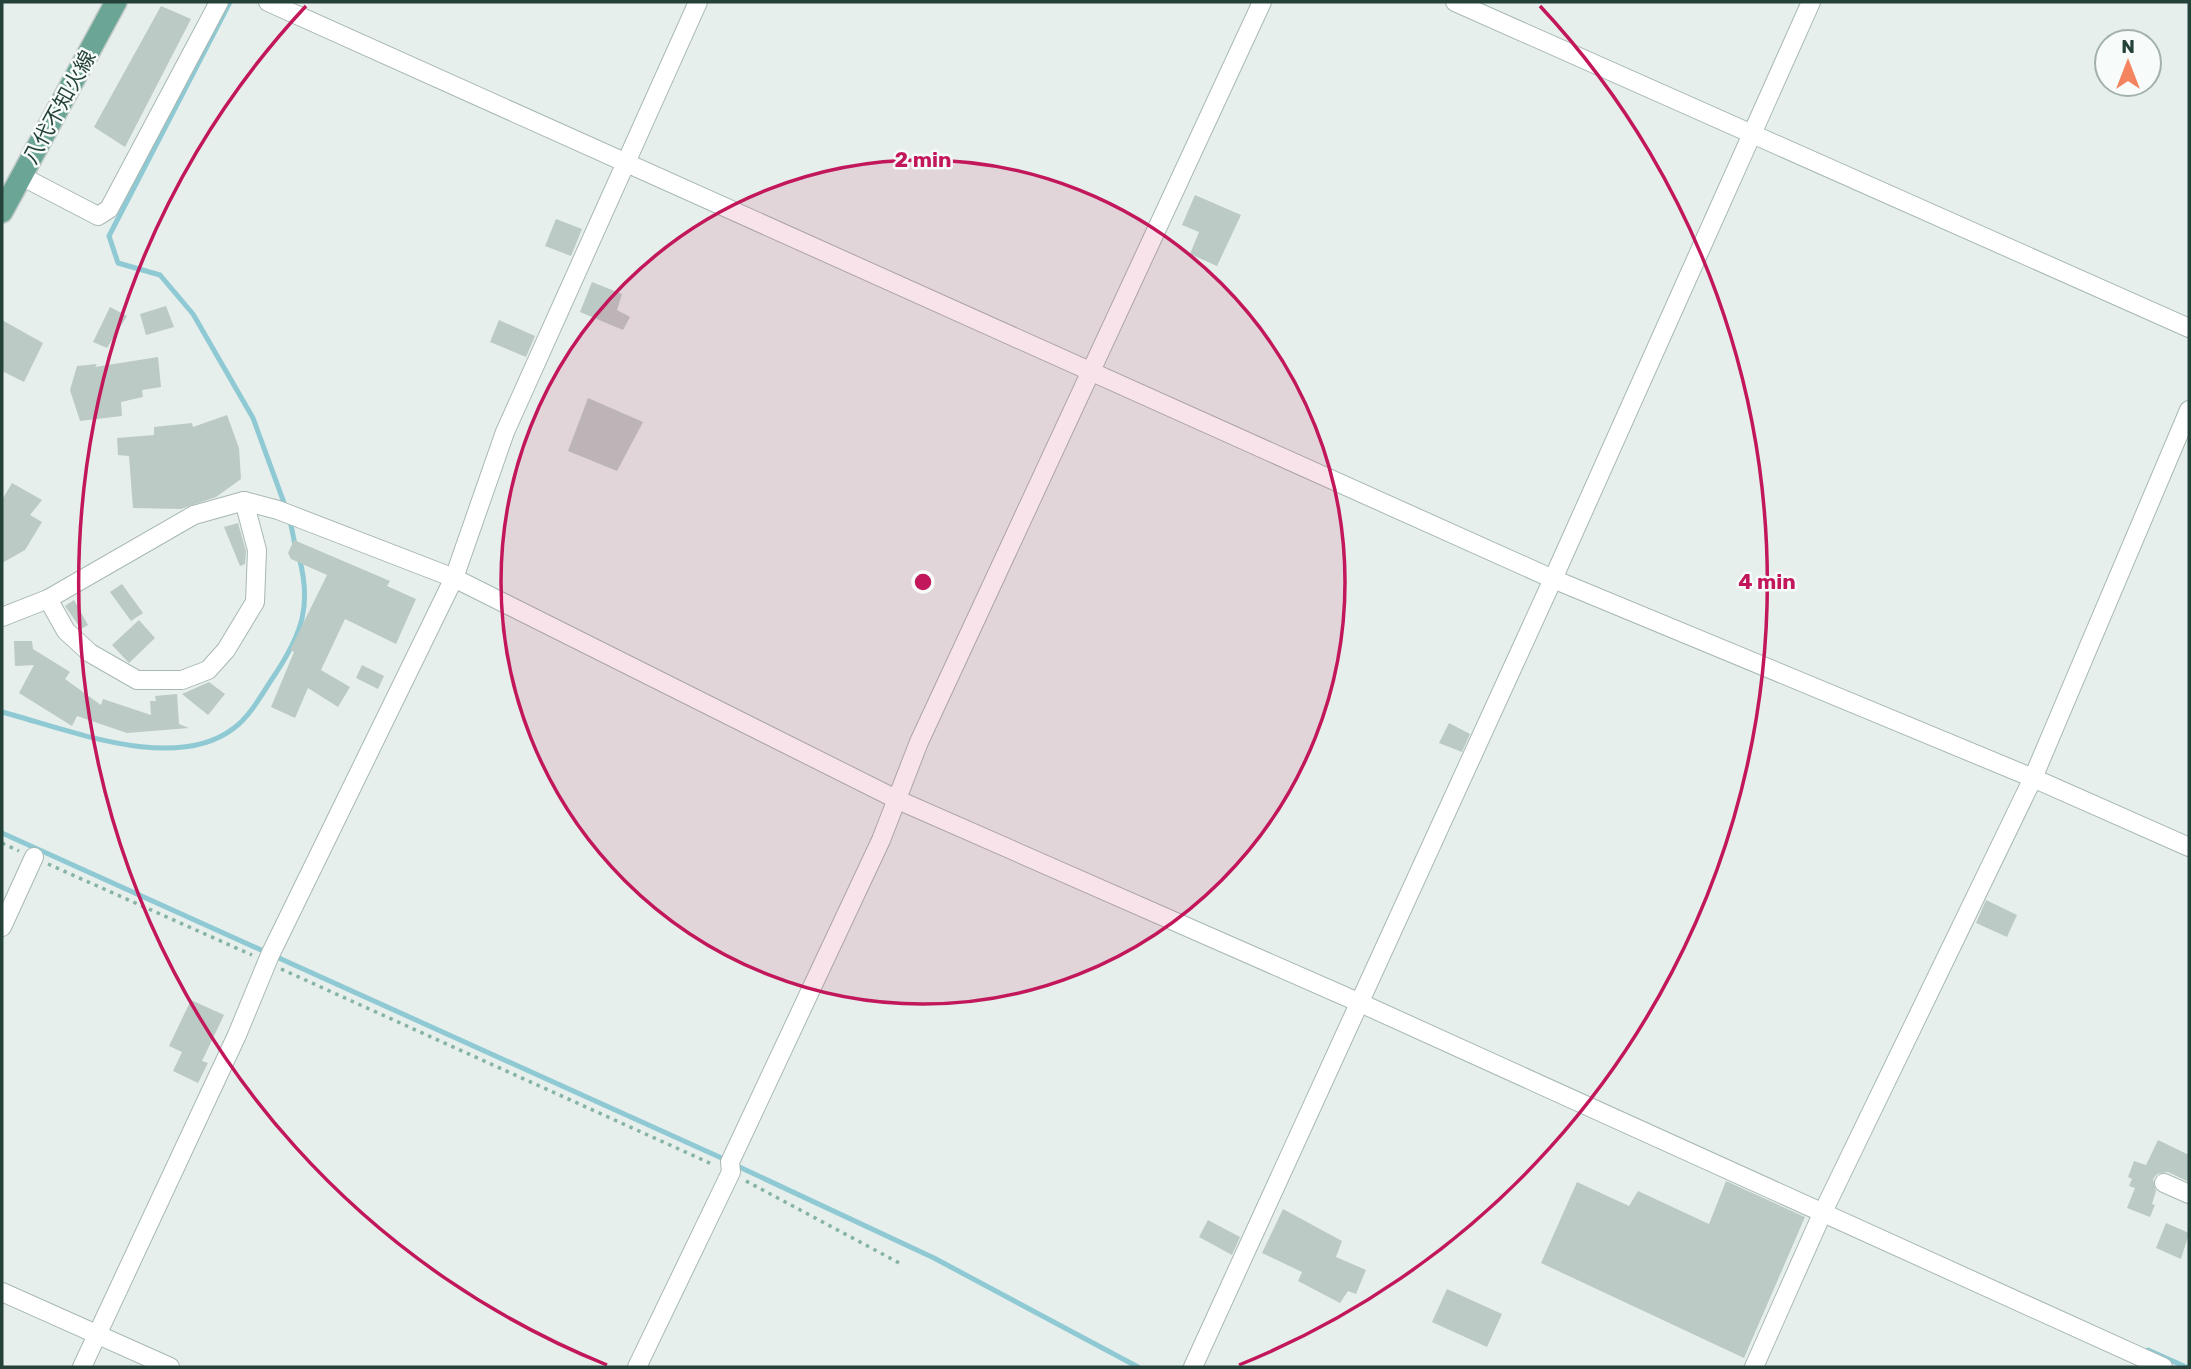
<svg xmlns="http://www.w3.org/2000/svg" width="2191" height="1369" viewBox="0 0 2191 1369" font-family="Rubik,'Noto Sans JP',sans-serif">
  <rect width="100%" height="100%" fill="#e6efeb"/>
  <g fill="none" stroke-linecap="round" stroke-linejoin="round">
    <g stroke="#8ec9d4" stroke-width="5">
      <path d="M230,2L109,236L118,263L160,275L193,314L253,418L287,511"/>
      <path d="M290,520L295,545"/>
      <path d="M2,712C67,729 175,774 234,728C251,716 264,690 276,673C302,633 312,605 299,557"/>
      <path d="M2,833L726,1160"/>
      <path d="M735,1165L934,1258L1138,1367"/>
      <path d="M2148,1350L2186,1367"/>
    </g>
  </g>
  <g fill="#bbcac4">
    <path d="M161,6L191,19L125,147L94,127Z"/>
    <path d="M1195,195L1241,215L1217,266L1190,254L1199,232L1182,225Z"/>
    <path d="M556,219L582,229L571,256L545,246Z"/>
    <path d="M592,282L622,294L617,310L630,317L623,330L580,312Z"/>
    <path d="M166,306L174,327L146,335L140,314Z"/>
    <path d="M110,307L127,316L107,348L93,342Z"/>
    <path d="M2,320L43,343L24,382L2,371Z"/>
    <path d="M499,320L535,336L526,357L490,342Z"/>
    <path d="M158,357L161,387L142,390L143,397L121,402L122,416L80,421L70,390L77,366L97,364L95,367Z"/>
    <path d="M588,398L643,422L617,471L568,451Z"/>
    <path d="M227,415L239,448L241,479L216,497L181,509L133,508L129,456L118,455L117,438L154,435V427L192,423L193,427Z"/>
    <path d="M12,483L42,500L30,515L42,522L25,550L2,563V500Z"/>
    <path d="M238,523L246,551L245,564L240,566L224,527Z"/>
    <path d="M294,540L390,581L387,586L416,599L396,644L345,619L321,670L350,687L338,707L308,688L295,718L271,707L294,652L290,650L327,575L291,559L288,553Z"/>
    <path d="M122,584L143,613L131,621L110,592Z"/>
    <path d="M74,600L88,625L81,629L65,606Z"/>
    <path d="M139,620L155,638L129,663L112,645Z"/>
    <path d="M14,641H32L33,649L70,672L65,679L101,705L103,699L151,715L150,701H156L155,696L177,694L179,724L189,728L127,733L77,716L72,726L19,693L34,665L15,666Z"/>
    <path d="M362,665L384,676L378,689L356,678Z"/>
    <path d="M209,682L225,694L208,715L182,694Z"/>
    <path d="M1449,723L1470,734L1462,752L1439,743Z"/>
    <path d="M1986,900L2017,915L2007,937L1976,923Z"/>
    <path d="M191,1000L224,1015L202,1061L208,1063L198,1083L173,1071L182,1052L169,1046Z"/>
    <path d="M2158,1140L2189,1155V1182L2168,1172L2157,1174L2153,1179L2156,1191L2152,1204L2155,1205L2150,1217L2127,1208L2135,1188L2129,1186L2132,1179L2128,1177L2134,1161L2146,1165Z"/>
    <path d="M1726,1181L1805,1217L1744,1358L1541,1263L1577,1182L1629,1206L1638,1191L1709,1224Z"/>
    <path d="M1283,1209L1342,1241L1336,1257L1366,1270L1356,1294L1348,1291L1340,1303L1298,1281L1302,1272L1262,1253Z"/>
    <path d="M1208,1220L1240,1237L1232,1255L1199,1237Z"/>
    <path d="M2166,1223L2189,1233L2181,1259L2156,1248Z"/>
    <path d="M1447,1289L1502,1314L1487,1347L1432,1322Z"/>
  </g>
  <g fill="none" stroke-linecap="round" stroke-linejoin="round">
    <defs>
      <g id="minor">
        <path d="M268,2L1553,579L2033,778L2189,847"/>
        <path d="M1455,2L2189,328"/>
        <path d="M21,176L98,216L109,209L219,2"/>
        <path d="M48,599L66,631L90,653L137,680H182L208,670L226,650L255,602L257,550L244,501"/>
        <path d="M2,617L48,599L194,515L244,501L278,510L454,578L898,800L1358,1002L2163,1367"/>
        <path d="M2,927L34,857"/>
        <path d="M2164,1183L2189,1194"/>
        <path d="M2,1292L170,1367"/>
        <path d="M82,1367L237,1035L270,955L454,578L505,432L698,2"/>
        <path d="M637,1367L731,1172L730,1162L881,840L919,742L1262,2"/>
        <path d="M1193,1367L1553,579L1811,2"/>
        <path d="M1754,1367L1822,1214L2033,778L2189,410"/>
      </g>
      <path id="major" d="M2,212L116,2"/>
    </defs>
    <use href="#minor" stroke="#a8b8b2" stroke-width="20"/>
    <use href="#major" stroke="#c2cac8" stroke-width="24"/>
    <g stroke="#86b3a5" stroke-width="3.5" stroke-dasharray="3.5 5" stroke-linecap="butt">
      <path d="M2,843L19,851"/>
      <path d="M48,864L252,955"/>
      <path d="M281,969L714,1165"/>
      <path d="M746,1181L903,1265"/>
    </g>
    <use href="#minor" stroke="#fff" stroke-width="18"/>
    <use href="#major" stroke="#6aa596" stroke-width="21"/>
  </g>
  <circle cx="923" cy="582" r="422" fill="#c2185b" fill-opacity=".12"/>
  <g fill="none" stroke="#c2185b" stroke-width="3.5">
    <circle cx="923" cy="582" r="422"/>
    <path d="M607 1365A844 844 0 0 1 306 6M1540 6A844 844 0 0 1 1239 1365"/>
  </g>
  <g text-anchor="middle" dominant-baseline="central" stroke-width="5" stroke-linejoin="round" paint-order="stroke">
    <g font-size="21" fill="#24423a" stroke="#f7fbf9">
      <text transform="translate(59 107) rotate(-61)">八代不知火線</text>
    </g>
  </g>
  <circle cx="923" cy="582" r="10" fill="#c2185b" stroke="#f7fbf9" stroke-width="3.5"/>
  <g font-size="21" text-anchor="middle" font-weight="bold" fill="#c2185b" stroke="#f7fbf9" stroke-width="5" stroke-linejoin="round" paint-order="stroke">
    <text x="923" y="167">2 min</text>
    <text x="1767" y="589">4 min</text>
  </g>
  <rect width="2191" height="1369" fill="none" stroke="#24423a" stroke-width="7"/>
  <g transform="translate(2128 63)"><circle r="33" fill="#f7fbf9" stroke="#a3b1ad" stroke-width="2"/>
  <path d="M0-5L12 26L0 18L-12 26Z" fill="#f4845f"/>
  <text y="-10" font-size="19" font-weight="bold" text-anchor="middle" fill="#24423a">N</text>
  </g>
</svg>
